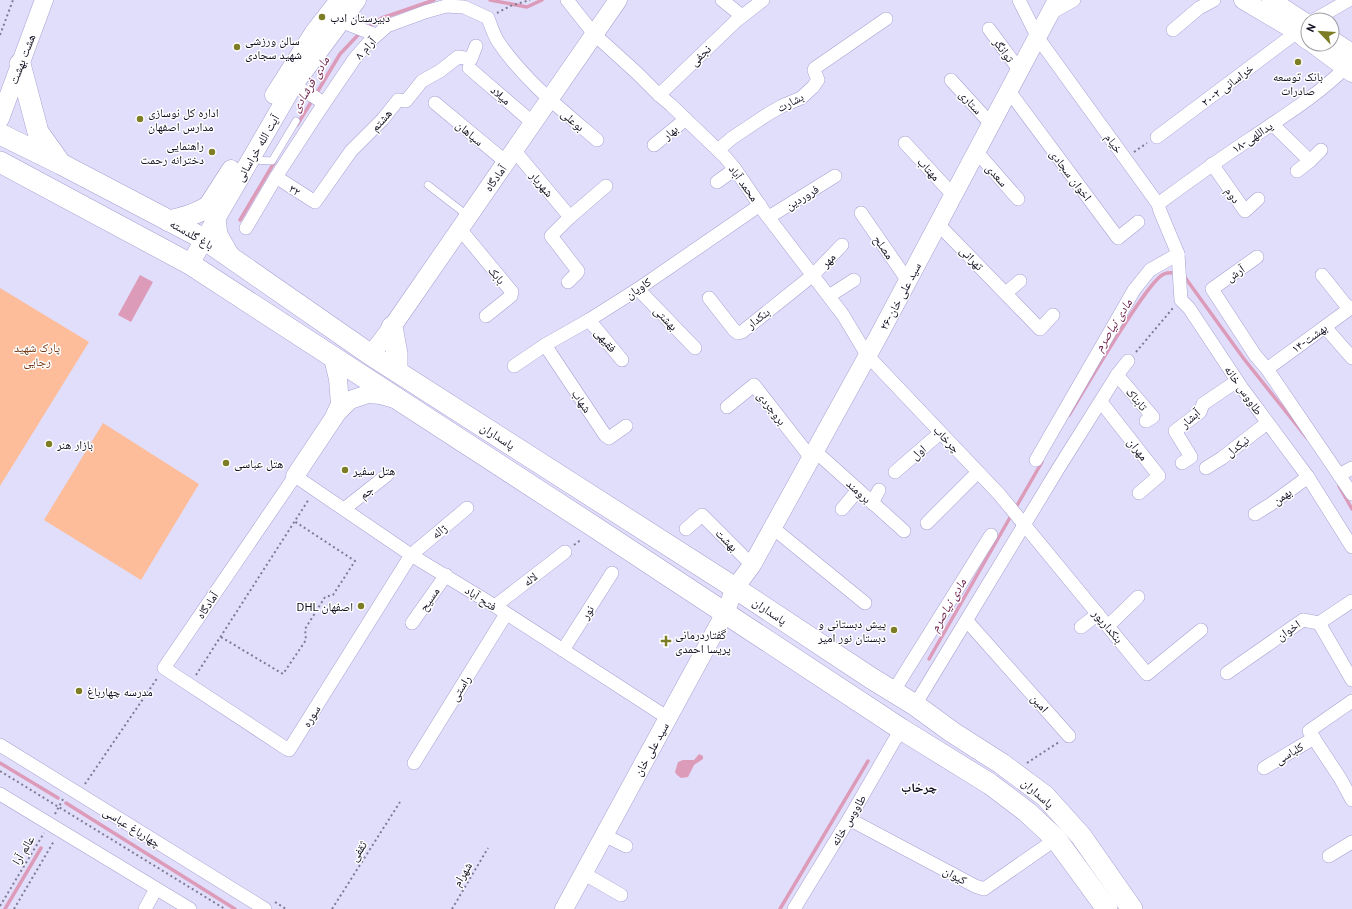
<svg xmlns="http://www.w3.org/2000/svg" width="1352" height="909" viewBox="0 0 1352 909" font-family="'PT Sans','Noto Naskh Arabic',sans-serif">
  <rect width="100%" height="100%" fill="#e1defc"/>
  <g fill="#fdbd9a">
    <path d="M0,288L89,342L0,486Z"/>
    <path d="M103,423L199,484L141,580L44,520Z"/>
  </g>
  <g fill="#dd9bba">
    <path d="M140,275L153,282L131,322L118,315Z"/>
    <path d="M699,754L703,756V759L694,765L688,777L681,778L677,775L675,772L678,762L683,760H694Z"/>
  </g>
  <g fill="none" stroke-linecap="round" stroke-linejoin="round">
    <g stroke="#dd9bba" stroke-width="3.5">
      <path d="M490,0L527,7L542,0"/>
      <path d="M367,28L382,18L434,0"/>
      <path d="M316,94L340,54L360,33"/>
      <path d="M297,125L313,99"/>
      <path d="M240,220L275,161"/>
      <path d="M1184,276L1244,359L1307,438"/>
      <path d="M1069,415C1082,394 1148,279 1164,274C1168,272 1173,273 1177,273"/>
      <path d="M1339,486L1352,509"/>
      <path d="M1015,509L1042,462"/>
      <path d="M929,659L1012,514"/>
      <path d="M0,763L58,798"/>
      <path d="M66,803L235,909"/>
      <path d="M5,909L41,848"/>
      <path d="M780,909L868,761"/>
    </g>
    <defs>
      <g id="lane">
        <path d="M252,160L272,161L296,121"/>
        <path d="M428,185L468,216"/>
      </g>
      <g id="street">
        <path d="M567,0L594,34L637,73L659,95L671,105L725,157L735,169L765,213L843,315L867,355L999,494L1147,674L1201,630"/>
        <path d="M722,0L742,16"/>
        <path d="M1019,0L1038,38L1158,204L1160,211L1178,254L1181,300L1189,308L1242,388L1308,477L1352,547"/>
        <path d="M1051,13L1074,0"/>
        <path d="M1314,20L1349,0"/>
        <path d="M340,21L376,35"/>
        <path d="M989,29L1020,71"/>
        <path d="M1173,30L1199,8L1214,0"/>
        <path d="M469,68L533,123"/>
        <path d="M951,80L991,124"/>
        <path d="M293,86L308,93L324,103"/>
        <path d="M1009,91L1118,238L1138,222"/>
        <path d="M659,95L736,21L763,0"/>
        <path d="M435,103L506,162"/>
        <path d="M1272,124L1310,161"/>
        <path d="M1157,137L1297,32"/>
        <path d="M905,143L953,195"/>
        <path d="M654,145L686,119"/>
        <path d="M514,150L570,217"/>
        <path d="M718,150L732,138L768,114L782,106L801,98L813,87L818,80L814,70L815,68L886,19"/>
        <path d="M976,151L1018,199"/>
        <path d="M1212,164L1245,211L1258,199"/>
        <path d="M1297,171L1310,161L1321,150"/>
        <path d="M276,177L315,202L351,151L383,119L398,100L406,101L422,81L440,71L458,57L471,59L476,46"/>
        <path d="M717,182L735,169"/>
        <path d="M1158,204C1188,182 1218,160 1250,139C1282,117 1317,96 1345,68"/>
        <path d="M861,213L908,281"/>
        <path d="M769,217L835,176"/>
        <path d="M938,224L1040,329L1053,315"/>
        <path d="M246,228L276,177L317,114L355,58L369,42L387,26L425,12L446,6L464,7L488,18C491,26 494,36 499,43C525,81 562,110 597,140"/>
        <path d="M460,229L512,292L511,296L486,316"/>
        <path d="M1257,257L1212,289L1255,355L1267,369L1352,494"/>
        <path d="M1322,275L1349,309"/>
        <path d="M568,282L577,273L578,271L551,236L570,217L606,186"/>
        <path d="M638,289L695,348"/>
        <path d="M1006,293L1020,281"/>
        <path d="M829,296L854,280"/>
        <path d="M709,298L734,330L738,333L742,332L813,275L842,245"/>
        <path d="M589,320L622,360"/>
        <path d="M1325,327L1352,358"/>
        <path d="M545,345L605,435L609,438L626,426"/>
        <path d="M514,366L545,345L589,320L638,289L760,205"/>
        <path d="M1267,369L1352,307"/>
        <path d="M1117,375L1153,417L1146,421"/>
        <path d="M1101,402L1159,476L1139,493"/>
        <path d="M727,407L754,385L811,458"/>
        <path d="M815,451L904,531"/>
        <path d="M1036,460L1134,290L1150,270L1178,254"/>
        <path d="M1182,463L1191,457L1175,431L1200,412L1203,404L1237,381"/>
        <path d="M1206,468L1222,458L1267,423"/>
        <path d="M895,472L940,433"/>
        <path d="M1339,475L1352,468"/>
        <path d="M872,503L879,490"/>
        <path d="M467,508L411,555L289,750L287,749L164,668L295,476L411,555L495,606L668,718"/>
        <path d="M344,509L387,475"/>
        <path d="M842,509L858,490"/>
        <path d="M1255,514L1271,504L1308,477"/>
        <path d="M927,523L978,472"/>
        <path d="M773,528L865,603"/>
        <path d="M686,529L702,515L752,565"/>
        <path d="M495,606L565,552"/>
        <path d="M967,621L1069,736"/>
        <path d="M412,623L446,575"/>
        <path d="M1319,623L1352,680"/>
        <path d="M1108,626L1138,597"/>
        <path d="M1081,627L1098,614"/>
        <path d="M563,650L612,573"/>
        <path d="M1227,673L1303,620L1319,623L1352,601"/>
        <path d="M893,692L991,535"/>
        <path d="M1352,701L1309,731L1340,778L1352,800"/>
        <path d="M915,705L1058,469L1117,375L1128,361"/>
        <path d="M0,745L265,909"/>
        <path d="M414,763L506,614"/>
        <path d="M1264,768L1314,738"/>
        <path d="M0,794L190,909"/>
        <path d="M849,819L975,886L984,889L1056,839"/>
        <path d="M604,835L626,846"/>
        <path d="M1329,856L1352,842"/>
        <path d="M583,873L621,895"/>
        <path d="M145,909L156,889"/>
        <path d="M794,909L849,819L901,729"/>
      </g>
      <g id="secondary">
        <path d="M1243,0L1297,32L1308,41"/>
        <path d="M1271,0L1308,24"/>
        <path d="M1332,40L1352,53"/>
        <path d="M1313,44L1352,73"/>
        <path d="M274,95L314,32L339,0"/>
        <path d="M0,119L44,0"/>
        <path d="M206,208L231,169"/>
        <path d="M190,264L293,86L357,0"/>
        <path d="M371,355L392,327L618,0"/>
        <path d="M333,358L338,379L340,404L335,415"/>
        <path d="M295,476L337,413L350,400L368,394L381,395L395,399"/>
        <path d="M564,909L725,613L735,588L752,565L879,335L1057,0"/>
      </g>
      <g id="primary">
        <path d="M20,64L38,132L58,160"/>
        <path d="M0,134L61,164L204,239L371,355L735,588L871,678L915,705L952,732L1002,764L1045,796L1081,836L1132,909"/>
        <path d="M0,162L190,264L596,528L901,729L990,784L1027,812L1056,839L1107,909"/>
        <path d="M215,219L217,235L229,256"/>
        <path d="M169,221C183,218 194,215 206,208"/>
        <path d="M392,327L397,354V371"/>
      </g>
    </defs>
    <use href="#lane" stroke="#a6a1d1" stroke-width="8"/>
    <use href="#street" stroke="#a6a1d1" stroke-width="14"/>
    <use href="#secondary" stroke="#a6a1d1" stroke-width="19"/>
    <use href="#primary" stroke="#a6a1d1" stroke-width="22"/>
    <g stroke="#7d7b93" stroke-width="2" stroke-dasharray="2 3" stroke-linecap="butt">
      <path d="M497,13L510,6L530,0"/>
      <path d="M0,35L13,0"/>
      <path d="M1134,152L1147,143"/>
      <path d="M1136,352L1173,308"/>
      <path d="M574,545L582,539"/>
      <path d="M221,637L283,674L306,640L305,629L325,597L333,595L355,561L294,521"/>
      <path d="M196,675L309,499"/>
      <path d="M1027,763L1059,742"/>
      <path d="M0,771L225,909"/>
      <path d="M85,784L158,677"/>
      <path d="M55,814L63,799"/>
      <path d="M275,902L286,909"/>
      <path d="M0,906L44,833"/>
      <path d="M14,909L54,841"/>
      <path d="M332,909L400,802"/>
      <path d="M452,909L488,848"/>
    </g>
    <use href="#lane" stroke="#fff" stroke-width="7"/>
    <use href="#street" stroke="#fff" stroke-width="13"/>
    <use href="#secondary" stroke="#fff" stroke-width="18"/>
    <use href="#primary" stroke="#fff" stroke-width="21"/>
  </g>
  <g fill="#7d7d26" stroke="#fff" stroke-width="1.5">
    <circle cx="322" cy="17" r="4"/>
    <circle cx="237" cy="47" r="4"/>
    <circle cx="1298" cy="62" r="4"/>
    <circle cx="140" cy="119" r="4"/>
    <circle cx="212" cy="152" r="4"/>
    <circle cx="49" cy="444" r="4"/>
    <circle cx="226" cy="463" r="4"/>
    <circle cx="345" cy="470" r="4"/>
    <circle cx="361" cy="606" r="4"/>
    <circle cx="894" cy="630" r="4"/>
    <path d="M664 635h4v4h4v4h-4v4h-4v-4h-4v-4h4z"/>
    <circle cx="79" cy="691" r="4"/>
  </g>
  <g text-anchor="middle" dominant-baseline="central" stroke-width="3" stroke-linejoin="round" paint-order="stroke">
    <g font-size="12" fill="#0f0d1e" stroke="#fff" text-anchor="start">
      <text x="330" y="17">دبیرستان ادب</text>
      <text x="245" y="40">سالن ورزشی<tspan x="245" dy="14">شهید سجادی</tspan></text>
      <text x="1298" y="76" text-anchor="middle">بانک توسعه<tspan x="1298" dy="14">صادرات</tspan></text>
      <text x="148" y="112">اداره کل نوسازی<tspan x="148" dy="14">مدارس اصفهان</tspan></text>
      <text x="204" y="145" text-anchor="end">راهنمایی<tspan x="204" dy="14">دخترانه رحمت</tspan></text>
      <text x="57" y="444">بازار هنر</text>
      <text x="234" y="463">هتل عباسی</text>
      <text x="353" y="470">هتل سفیر</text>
      <text x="353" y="606" text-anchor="end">DHL اصفهان</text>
      <text x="886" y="623" text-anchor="end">پیش دبستانی و<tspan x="886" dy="14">دبستان نور امیر</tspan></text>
      <text x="675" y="634">گفتاردرمانی<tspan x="675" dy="14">پریسا احمدی</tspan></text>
      <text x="87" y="691">مدرسه چهارباغ</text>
    </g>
    <g font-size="12" fill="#0f0d1e" stroke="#fff">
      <text transform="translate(365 48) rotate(-48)">۸ آرام</text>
      <text transform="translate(1004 50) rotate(54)">توانگر</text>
      <text transform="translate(700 55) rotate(-44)">نجفی</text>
      <text transform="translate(22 59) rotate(-69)">هشت بهشت</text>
      <text transform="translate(1227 85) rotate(-37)">۲۰-خراسانی ۲</text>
      <text transform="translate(501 95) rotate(41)">میلاد</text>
      <text transform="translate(790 102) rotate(-28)">بشارت</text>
      <text transform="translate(971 102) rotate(48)">ستاری</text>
      <text transform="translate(381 120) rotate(-48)">هشتم</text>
      <text transform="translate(573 120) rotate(41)">بوعلی</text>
      <text transform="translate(670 132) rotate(-40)">بهار</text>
      <text transform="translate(470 133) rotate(40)">سپاهان</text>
      <text transform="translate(1252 137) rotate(-34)">۱۸-یداللهی</text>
      <text transform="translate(1114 143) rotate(54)">خیام</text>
      <text transform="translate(257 148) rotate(-60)">آیت الله خراسانی</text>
      <text transform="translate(929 169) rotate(47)">مهتاب</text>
      <text transform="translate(997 175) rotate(49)">سعدی</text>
      <text transform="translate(1071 175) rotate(53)">اخوان سجادی</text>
      <text transform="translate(495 178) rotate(-55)">آمادگاه</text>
      <text transform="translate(744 183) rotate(54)">محمد آباد</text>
      <text transform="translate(542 184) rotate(50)">شهریار</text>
      <text transform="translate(295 190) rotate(32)">۳۲</text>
      <text transform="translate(1233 195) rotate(55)">دوم</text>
      <text transform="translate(802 197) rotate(-31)">فروردین</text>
      <text transform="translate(192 234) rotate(30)">باغ گلدسته</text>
      <text transform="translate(884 247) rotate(55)">مصلح</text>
      <text transform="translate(972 258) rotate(46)">تهرانی</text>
      <text transform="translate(828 260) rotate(-46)">مهر</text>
      <text transform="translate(1235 273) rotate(-35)">آرش</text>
      <text transform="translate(497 275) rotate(50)">بابک</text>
      <text transform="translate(638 288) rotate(-34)">کاویان</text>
      <text transform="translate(900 296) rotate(-62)">۲۶-سید علی خان</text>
      <text transform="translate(666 318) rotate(46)">بهشتی</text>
      <text transform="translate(758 318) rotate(-38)">بنکدار</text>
      <text transform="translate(1309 338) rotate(-36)">۱۴-بهشت</text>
      <text transform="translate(606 340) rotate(51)">فقیهی</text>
      <text transform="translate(1244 390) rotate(55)">طاووس خانه</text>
      <text transform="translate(1137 399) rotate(49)">تابناک</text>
      <text transform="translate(582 401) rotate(56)">شهاب</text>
      <text transform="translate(772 408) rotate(52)">بروجردی</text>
      <text transform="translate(1190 418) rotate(-42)">آبشار</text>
      <text transform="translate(498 436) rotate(33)">پاسداران</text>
      <text transform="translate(947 439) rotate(47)">چرخاب</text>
      <text transform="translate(1237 446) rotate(-38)">نیکدل</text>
      <text transform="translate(1138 449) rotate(52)">مهران</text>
      <text transform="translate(918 452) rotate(-41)">اول</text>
      <text transform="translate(859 491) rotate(42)">برومند</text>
      <text transform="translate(366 492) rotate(-38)">جم</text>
      <text transform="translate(1282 496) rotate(-35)">بهمن</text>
      <text transform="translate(439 531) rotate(-39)">ژاله</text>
      <text transform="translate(727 540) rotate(45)">بهشت</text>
      <text transform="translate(530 579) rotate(-38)">لاله</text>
      <text transform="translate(481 598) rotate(33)">فتح آباد</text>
      <text transform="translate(429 599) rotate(-55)">مسیح</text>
      <text transform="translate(207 605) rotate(-56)">آمادگاه</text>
      <text transform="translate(770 611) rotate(34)">پاسداران</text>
      <text transform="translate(587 612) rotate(-58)">نور</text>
      <text transform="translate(1108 626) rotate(50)">بنکدارپور</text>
      <text transform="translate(1288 630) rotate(-35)">اخوان</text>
      <text transform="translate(460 688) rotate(-58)">راستی</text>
      <text transform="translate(1040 703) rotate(49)">امین</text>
      <text transform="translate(311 716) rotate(-58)">سوره</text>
      <text transform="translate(651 749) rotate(-61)">سید علی خان</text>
      <text transform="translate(1289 753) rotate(-31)">کلباسی</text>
      <text transform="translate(1038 793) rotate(41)">پاسداران</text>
      <text transform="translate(848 820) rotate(-59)">طاووس خانه</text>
      <text transform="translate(132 827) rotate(32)">چهارباغ عباسی</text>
      <text transform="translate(23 850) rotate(-59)">عالم آرا</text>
      <text transform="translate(358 851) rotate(-58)">ثقفی</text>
      <text transform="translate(462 874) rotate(-59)">شهرام</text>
      <text transform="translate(955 875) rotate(28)">کیوان</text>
    </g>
    <g font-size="12" fill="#733915" stroke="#fff">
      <text x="37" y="347">پارک شهید<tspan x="37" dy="14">رجایی</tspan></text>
    </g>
    <g font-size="13" font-style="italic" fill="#6f234e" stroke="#fff">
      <text transform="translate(310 84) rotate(-59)">مادی فرشادی</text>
      <text transform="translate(1113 325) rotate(-58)">مادی نیاصرم</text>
      <text transform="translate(948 605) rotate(-60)">مادی نیاصرم</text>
    </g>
    <g font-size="13" font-weight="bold" fill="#0f0d1e" stroke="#fff">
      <text x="919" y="787">چرخاب</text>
    </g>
  </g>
  <g transform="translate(1320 32) rotate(295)"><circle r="19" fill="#ffffff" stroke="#9f9ea5"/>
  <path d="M0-3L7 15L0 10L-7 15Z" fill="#7d7d26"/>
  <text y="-6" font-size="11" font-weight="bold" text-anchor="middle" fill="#0f0d1e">N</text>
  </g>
</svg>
